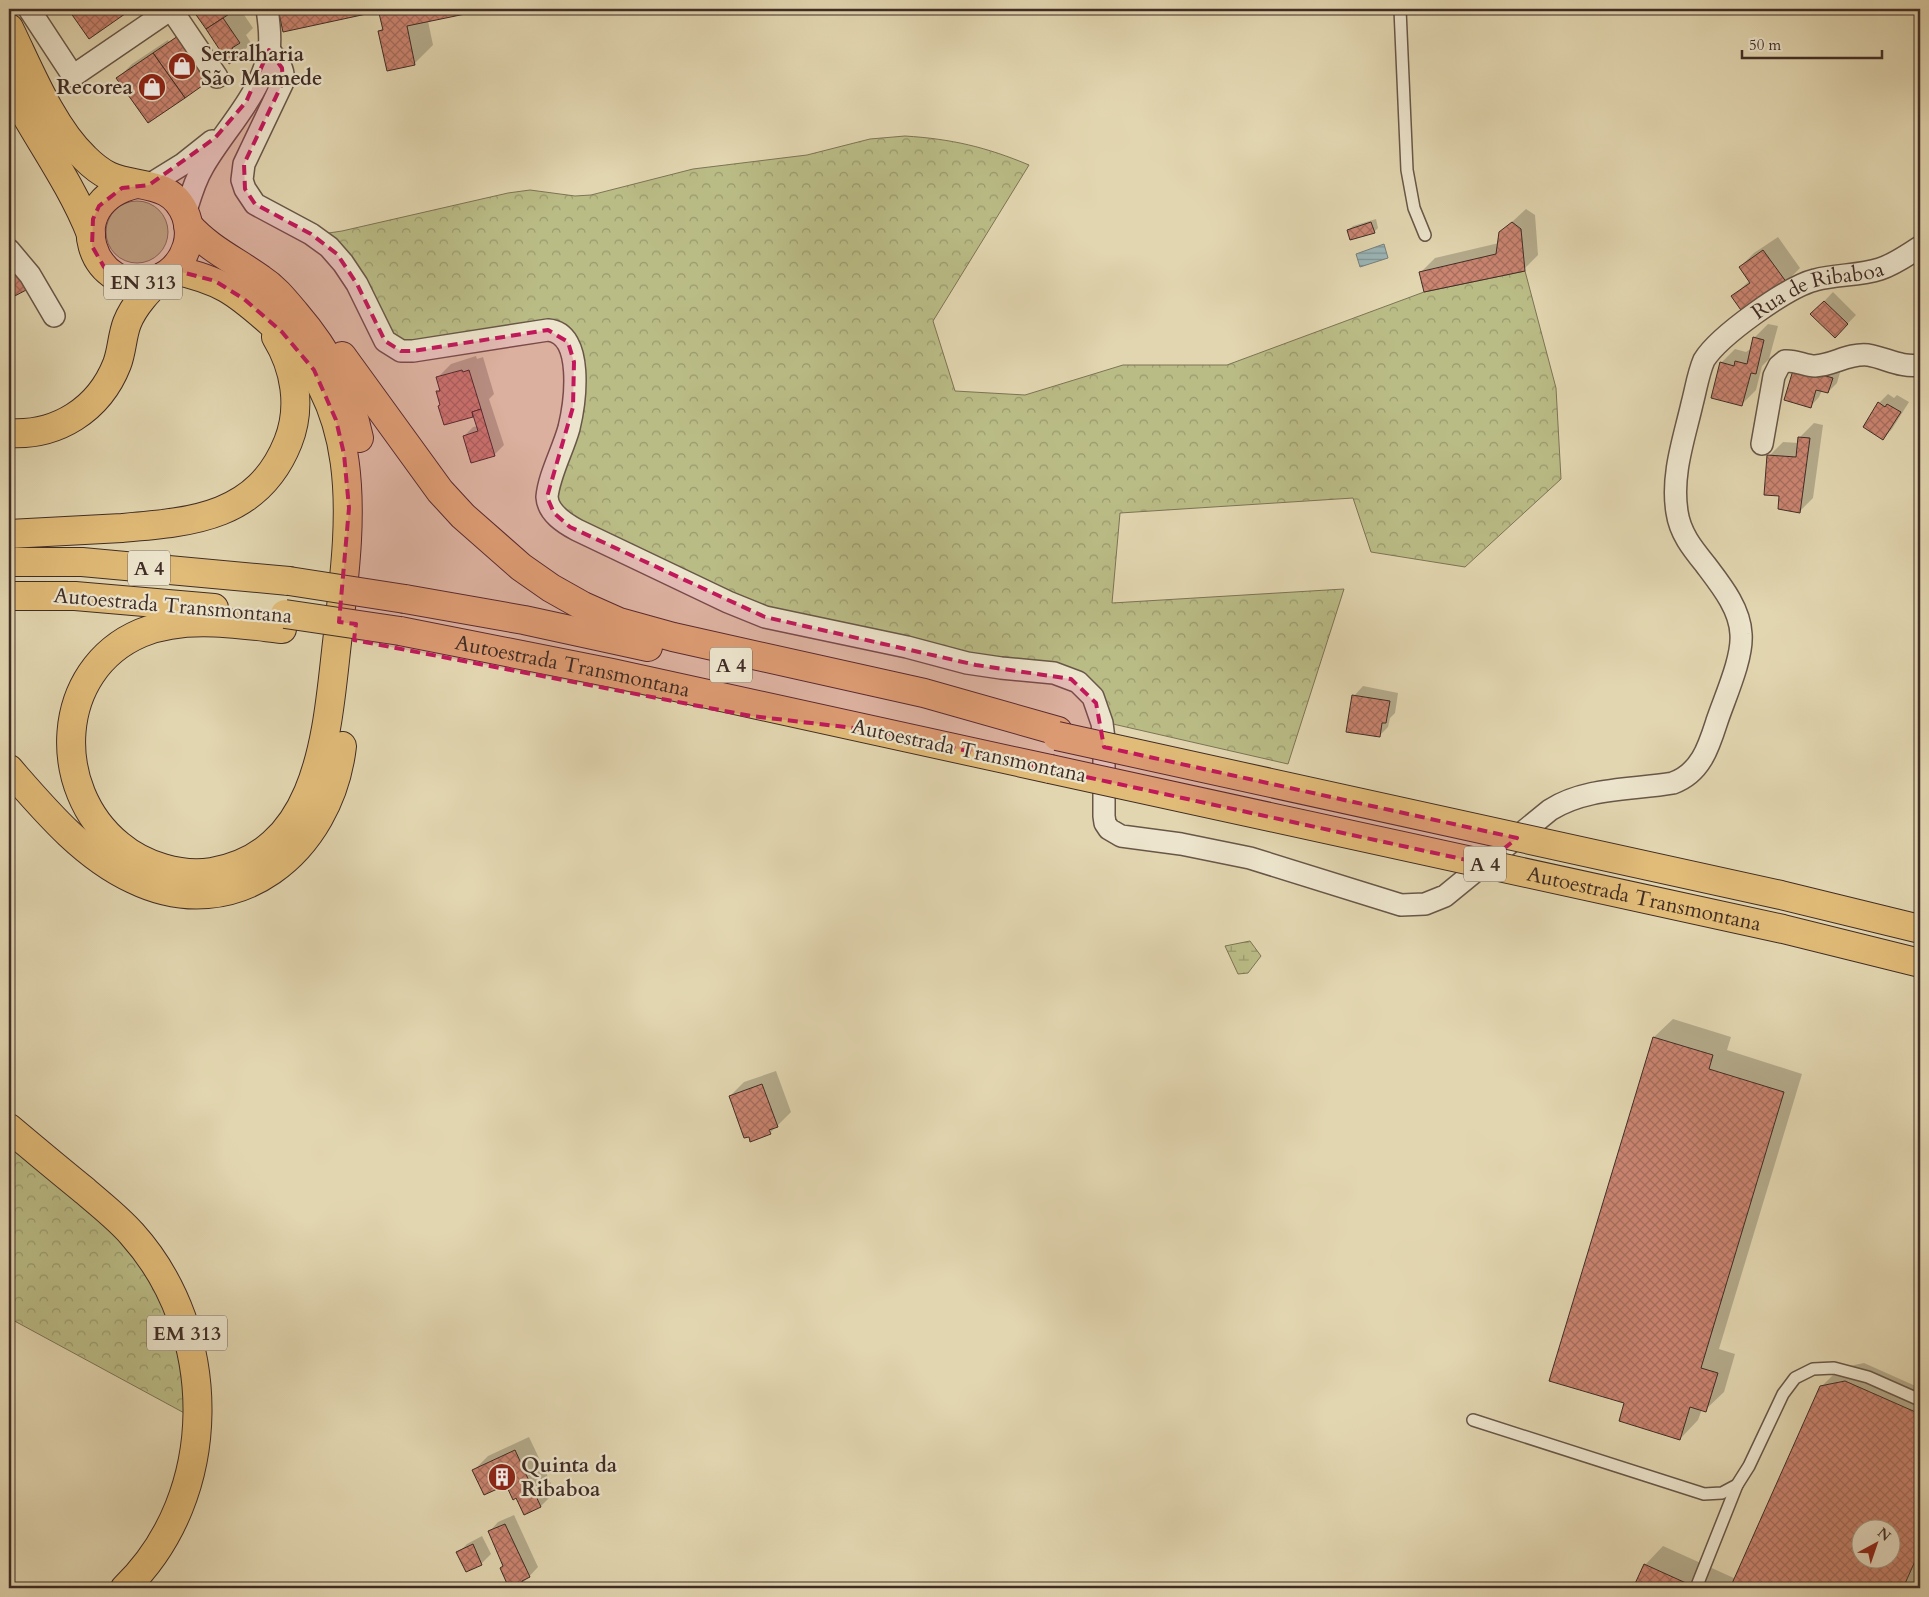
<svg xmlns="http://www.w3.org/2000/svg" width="1929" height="1597" viewBox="0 0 1929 1597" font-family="Cardo,serif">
  <defs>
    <pattern id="forest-crowns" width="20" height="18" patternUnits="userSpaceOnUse" patternTransform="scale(1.25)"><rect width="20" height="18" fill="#babc86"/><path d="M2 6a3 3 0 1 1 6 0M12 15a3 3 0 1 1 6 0" fill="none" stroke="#99996d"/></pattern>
    <pattern id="wetland-marsh" width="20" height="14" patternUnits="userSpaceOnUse" patternTransform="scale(1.25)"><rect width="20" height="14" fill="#babc86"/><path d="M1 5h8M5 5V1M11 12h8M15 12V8" fill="none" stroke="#99996d"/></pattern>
    <pattern id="water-rules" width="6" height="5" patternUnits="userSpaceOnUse" patternTransform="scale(1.25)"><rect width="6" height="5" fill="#9bb6b7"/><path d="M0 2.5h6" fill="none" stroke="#809495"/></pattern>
    <pattern id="building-cross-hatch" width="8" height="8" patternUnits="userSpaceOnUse" patternTransform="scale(1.25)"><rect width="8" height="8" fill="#cb8571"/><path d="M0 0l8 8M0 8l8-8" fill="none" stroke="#a66d5d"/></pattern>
  </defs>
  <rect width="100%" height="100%" fill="#e2d6b0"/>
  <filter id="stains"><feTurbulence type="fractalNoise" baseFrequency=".004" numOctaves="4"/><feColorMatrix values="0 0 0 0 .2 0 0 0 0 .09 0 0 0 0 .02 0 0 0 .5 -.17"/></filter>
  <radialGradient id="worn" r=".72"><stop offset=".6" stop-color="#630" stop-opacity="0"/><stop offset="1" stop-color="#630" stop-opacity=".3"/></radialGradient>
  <circle fill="#babc86" stroke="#7d7456" cx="137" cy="232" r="31"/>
  <g fill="url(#forest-crowns)" stroke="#7d7456">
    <path d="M905,136C952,139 986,147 1029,165L933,321L955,391L1025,395L1123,365H1227L1424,292L1525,271L1556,388L1561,479L1465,567L1371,552L1353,498L1120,513L1112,603L1344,589L1288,764L1113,724L1098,689L1078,670L1043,662L994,660L783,615L600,538L555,503L575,336L417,346L396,341L322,234L342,231L508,193L530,190L575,196L591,195L693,169L807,155L870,139Z"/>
    <path d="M9,1140L119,1235L154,1286L176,1339L188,1415L9,1318Z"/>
  </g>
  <path fill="url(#wetland-marsh)" stroke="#7d7456" d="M1250,941L1261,956L1248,973L1238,974L1225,946Z"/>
  <path fill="url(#water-rules)" stroke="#777f7d" d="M1384,244L1388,258L1360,267L1356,254Z"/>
  <g fill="#0003" fill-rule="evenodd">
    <path d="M69,9H129L89,37Z"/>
    <path d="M194,9H240L253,28L246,35L251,43L238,57L229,62Z"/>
    <path d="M280,9H374L370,12L284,31Z"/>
    <path d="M379,9H472L469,12L428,21L433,45L414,64L379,32L383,27Z"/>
    <path d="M182,33L212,76L118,78L132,64L168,40L169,42Z"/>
    <path d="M1526,209L1535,215L1538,255L1524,269L1421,272L1435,258L1499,243L1500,233Z"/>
    <path d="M1376,219L1378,228L1374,232L1348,230L1353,226Z"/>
    <path d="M1778,237L1800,268L1786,282L1733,296L1750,280L1740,267L1754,253Z"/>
    <path d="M1833,292L1856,315L1835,337L1812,314Z"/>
    <path d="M1768,324L1778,326L1769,359L1762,366L1756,390L1742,404L1721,363L1735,349L1746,352L1752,348L1754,338Z"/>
    <path d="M476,356L477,359L483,357L494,394L489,399L504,445L495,454L464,436L473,427L478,426L474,414L444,424L438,392L440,389L437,378L451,364Z"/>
    <path d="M1795,368L1841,369L1837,383L1828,392L1822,390L1819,397L1810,407Z"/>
    <path d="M1888,394L1894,398L1897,395L1909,402L1892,429L1883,438L1879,403Z"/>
    <path d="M1814,423L1823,425L1813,498L1799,512L1780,495L1769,456L1783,442L1799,443L1800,437Z"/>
    <path d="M1363,686L1398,693L1395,713L1390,718L1388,727L1379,736L1354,696Z"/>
    <path d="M1673,1019L1731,1037L1727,1050L1802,1074L1719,1349L1735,1354L1724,1392L1705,1410L1702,1409L1698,1420L1680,1439L1625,1403L1654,1037Z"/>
    <path d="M776,1071L791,1112L770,1133L730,1096L744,1082Z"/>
    <path d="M1864,1363L1920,1388V1571L1913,1588H1634L1645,1565L1663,1546L1736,1579L1821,1387L1840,1368ZM1862,1530H1892V1560H1862Z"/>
    <path d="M529,1437L555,1492L541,1506L525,1513L517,1497L506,1483L474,1470L488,1456Z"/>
    <path d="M514,1515L538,1567L523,1583L510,1588L501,1568L504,1565L489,1532L498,1522Z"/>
    <path d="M482,1536L491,1554L482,1563L467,1571L458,1553L467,1544Z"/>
  </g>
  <g fill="url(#building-cross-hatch)" stroke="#402d26" fill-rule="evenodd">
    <path d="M68,9H132L89,39Z"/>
    <path d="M192,9H237L206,29Z"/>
    <path d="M278,9H370L371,13L283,32Z"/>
    <path d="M378,9H469L470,13L407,26L415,65L387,71L378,31L383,30Z"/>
    <path d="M223,18L240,43L232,48L238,58L229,64L206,29Z"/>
    <path d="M178,36L209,81L185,98L153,53Z"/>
    <path d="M153,53L185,98L148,123L116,78Z"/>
    <path d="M1371,222L1375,233L1350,240L1347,230Z"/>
    <path d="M1512,222L1521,229L1525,271L1424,292L1419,272L1496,254L1499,232Z"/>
    <path d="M1763,250L1787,283L1743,313L1731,296L1750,283L1739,267Z"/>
    <path d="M9,255L30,288L9,299Z"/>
    <path d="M1824,301L1848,324L1835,338L1810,314Z"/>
    <path d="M1753,337L1764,340L1756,374L1751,373L1742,406L1711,398L1720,362L1734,366L1735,361L1747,364Z"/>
    <path d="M1794,367L1833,378L1828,393L1816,390L1811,408L1784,400Z"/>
    <path d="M462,370L463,372L469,370L481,409L472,412L473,417L444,425L438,406L440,405L436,391H440L436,377Z"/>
    <path d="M1878,402L1885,407L1887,404L1901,412L1883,440L1863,427Z"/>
    <path d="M481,409L495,456L471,463L463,436L478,431L472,412Z"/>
    <path d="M1798,437L1810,438L1800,513L1778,509L1779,496L1764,495L1767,455L1796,457Z"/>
    <path d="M1352,695L1390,701L1386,723H1382L1380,737L1346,732Z"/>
    <path d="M1653,1037L1713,1055L1709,1069L1784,1092L1701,1368L1718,1373L1706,1412L1690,1407L1680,1440L1619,1421L1624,1403L1549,1381Z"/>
    <path d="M762,1084L778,1127L769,1130L771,1134L750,1142L749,1137L744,1138L729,1096Z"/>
    <path d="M1845,1381L1920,1414V1550L1903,1588H1730L1820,1386ZM1862,1530H1892V1560H1862Z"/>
    <path d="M515,1450L541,1507L524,1515L516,1498L513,1500L506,1485L484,1495L472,1470Z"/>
    <path d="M505,1524L530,1577L522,1581L523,1584L515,1588H509L500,1568L503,1566L488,1531Z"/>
    <path d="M473,1544L482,1565L466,1572L456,1552Z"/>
    <path d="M1644,1564L1697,1588H1633Z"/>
  </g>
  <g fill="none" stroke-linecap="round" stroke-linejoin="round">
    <defs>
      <g id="lane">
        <path d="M1400,9L1407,170L1414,208L1425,235"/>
        <path d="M1473,1420L1704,1494L1722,1493L1737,1485L1749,1466L1783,1394L1795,1378L1813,1369L1834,1368L1868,1377L1920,1400"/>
        <path d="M1698,1583L1737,1485"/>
      </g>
      <g id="street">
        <path d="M29,9L73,76L171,9"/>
        <path d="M171,9L217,77"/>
        <path id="s1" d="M269,50C277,60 285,68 283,82L244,164L242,180L245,189L255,204L311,234L329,247L343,263L357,284L385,341L401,351H413L548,330C585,333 575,403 569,428C563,450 549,475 547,497C548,513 564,523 577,530L728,602L765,617L907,647L967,663L1001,668L1054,673L1078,682L1093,697L1102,723L1104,739V816L1105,823L1109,829L1121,836L1181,844L1250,858L1401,905L1425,904L1445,896L1550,810C1586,787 1633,790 1673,783C1701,773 1709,746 1717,721C1725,697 1743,658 1741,634C1740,608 1720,584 1705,564C1692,548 1680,533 1677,512C1671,475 1684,439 1692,404C1696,389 1698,374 1704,360C1719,336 1787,287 1815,280C1836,274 1859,276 1880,269C1895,264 1907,255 1920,247"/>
        <path d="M149,185L183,164L212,141"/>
        <path d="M185,214C190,198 194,182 203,167C224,130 261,95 269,51C271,37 269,22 267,9"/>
        <path d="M9,250L30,275L54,316"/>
        <path d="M1762,444L1774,376L1779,366L1785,361C1796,360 1805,366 1815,366C1834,365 1848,353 1868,355C1886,358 1901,368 1920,365"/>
      </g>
      <g id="primary">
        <path d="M9,28C29,69 52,127 85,158C91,164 101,172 109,176C138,189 172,179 186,216C189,225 190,236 187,246C182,262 172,274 155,280C93,300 57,202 136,184"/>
        <path d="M9,85C35,135 70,181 91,234"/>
        <path d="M9,433C57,436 99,410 117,364C122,351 122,336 127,323C134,305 149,290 162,277"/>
        <path d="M9,1128C34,1149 59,1170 85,1191C101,1205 118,1218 132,1234C220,1332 221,1495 125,1588"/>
      </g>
      <g id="highway">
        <path d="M188,225C209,249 236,261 261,279C275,288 285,301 296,314C327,350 349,390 359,438"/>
        <path d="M174,270C220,280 235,291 270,322C367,406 351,519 338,634C327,723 325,852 212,872C181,877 144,866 119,845C50,789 54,670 141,633C185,615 237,624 282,629"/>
        <path d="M342,356L440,491L463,516L521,567L551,588L583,606L619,622L673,637L924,693L1058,731"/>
        <path d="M9,534C47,532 84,530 122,528C193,522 258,517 288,442C302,407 295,368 276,337"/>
        <path d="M9,562H82L289,581"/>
        <path d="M9,596H75L214,608"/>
        <path d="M405,599L524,620L648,647"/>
        <path id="s2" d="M400,631L612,673L1050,769"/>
        <path d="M9,769C44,809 83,856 133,879C236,929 330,851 342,746"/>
      </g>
    </defs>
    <use href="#lane" stroke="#685748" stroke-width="14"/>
    <use href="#street" stroke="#685748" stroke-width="24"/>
    <use href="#primary" stroke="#402d26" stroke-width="30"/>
    <use href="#highway" stroke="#402d26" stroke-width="30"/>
    <use href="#lane" stroke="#ece4cc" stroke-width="11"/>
    <use href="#street" stroke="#ece4cc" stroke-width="21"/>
    <use href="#primary" stroke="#e1bb78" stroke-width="28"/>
    <use href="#highway" stroke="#e1bb78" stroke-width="28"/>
    <defs>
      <g id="highway-bridge">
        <path d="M289,581L405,599"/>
        <path d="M285,614L400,631"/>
        <path d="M1057,736L1781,895L1920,929"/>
        <path id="s3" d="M1050,769L1783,929L1920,963"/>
      </g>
    </defs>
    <use href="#highway-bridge" stroke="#402d26" stroke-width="30" stroke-linecap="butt"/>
    <use href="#highway-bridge" stroke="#e1bb78" stroke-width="28"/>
  </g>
  <path fill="#c2185b" fill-opacity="0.2" stroke="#c2185b" stroke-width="4" stroke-dasharray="10 6" stroke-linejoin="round" d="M269,50L282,68L283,82L244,164L245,189L255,204L311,234L337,254L357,284L385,341L401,351H413L548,330L568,342L574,362L573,407L547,497L554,513L570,527L765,617L976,665L1071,679L1096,703L1104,747L1517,838L1485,864L871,730L751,716L354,640L356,624L339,622L349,508L344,454L336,420L314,370L282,332L244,299L215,281L174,270L148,282L117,277L104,267L92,246L93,219L99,206L122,188L149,185L215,138L246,102Z"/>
  <defs>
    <symbol id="shop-disc" viewBox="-11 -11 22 22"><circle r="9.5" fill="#8f2418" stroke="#ece4cc"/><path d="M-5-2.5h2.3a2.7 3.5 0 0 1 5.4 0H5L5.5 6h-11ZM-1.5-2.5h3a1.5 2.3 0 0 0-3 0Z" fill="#fff"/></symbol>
    <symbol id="building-disc" viewBox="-11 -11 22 22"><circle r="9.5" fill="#8f2418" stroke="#ece4cc"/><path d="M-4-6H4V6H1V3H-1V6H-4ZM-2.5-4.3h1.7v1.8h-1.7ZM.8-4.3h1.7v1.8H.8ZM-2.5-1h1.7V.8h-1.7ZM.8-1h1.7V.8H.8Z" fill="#fff"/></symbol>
  </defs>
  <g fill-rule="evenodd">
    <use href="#shop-disc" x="166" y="50" width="32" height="32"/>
    <use href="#shop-disc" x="136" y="71" width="32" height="32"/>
    <use href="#building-disc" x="486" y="1461" width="32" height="32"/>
  </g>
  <g text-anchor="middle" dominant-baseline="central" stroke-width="4.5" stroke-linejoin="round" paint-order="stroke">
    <g fill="#ece4cc" stroke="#746458" stroke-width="1">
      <rect x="104" y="264.5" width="78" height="35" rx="4"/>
      <rect x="128" y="550.5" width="42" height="35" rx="4"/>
      <rect x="710" y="647.5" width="42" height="35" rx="4"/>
      <rect x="1464" y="846.5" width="42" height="35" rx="4"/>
      <rect x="147" y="1315.5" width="80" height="35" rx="4"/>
    </g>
    <g font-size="20" font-weight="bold" fill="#402d26">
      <text x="143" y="282">EN 313</text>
      <text x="149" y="568">A 4</text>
      <text x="731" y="665">A 4</text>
      <text x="1485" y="864">A 4</text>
      <text x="187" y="1333">EM 313</text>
    </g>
    <g font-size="21" font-weight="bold" fill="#402d26" stroke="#ece4cc" text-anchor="start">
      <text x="201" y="54">Serralharia<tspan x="201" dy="24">São Mamede</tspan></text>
      <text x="133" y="87" text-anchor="end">Recorea</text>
      <text x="521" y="1465">Quinta da<tspan x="521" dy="24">Ribaboa</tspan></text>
    </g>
    <g font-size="21" fill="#402d26" stroke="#ece4cc">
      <text stroke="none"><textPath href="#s1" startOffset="2662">Rua de Ribaboa</textPath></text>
      <text transform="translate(173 606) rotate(5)">Autoestrada Transmontana</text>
      <text stroke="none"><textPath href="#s2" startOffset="176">Autoestrada Transmontana</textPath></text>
      <text transform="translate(969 751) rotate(12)">Autoestrada Transmontana</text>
      <text stroke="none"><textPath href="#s3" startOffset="608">Autoestrada Transmontana</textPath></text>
    </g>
  </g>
  <rect width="1929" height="1597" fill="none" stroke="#e2d6b0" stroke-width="30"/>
  <rect x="10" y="10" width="1909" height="1577" fill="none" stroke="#402d26" stroke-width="2.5"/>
  <rect x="15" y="15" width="1899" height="1567" fill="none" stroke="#402d26"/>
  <g transform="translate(1876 1544) rotate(40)"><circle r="24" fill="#ece4cc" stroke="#a79b8a"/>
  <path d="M0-4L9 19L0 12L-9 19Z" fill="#8f2418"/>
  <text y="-8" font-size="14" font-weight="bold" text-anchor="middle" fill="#402d26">N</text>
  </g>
  <path d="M1742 50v8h140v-8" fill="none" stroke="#402d26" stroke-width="2.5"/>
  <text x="1749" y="50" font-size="15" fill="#402d26" stroke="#ece4cc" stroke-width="4" paint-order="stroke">50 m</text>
  <rect width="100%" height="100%" filter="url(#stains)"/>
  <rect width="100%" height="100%" fill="url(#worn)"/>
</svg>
